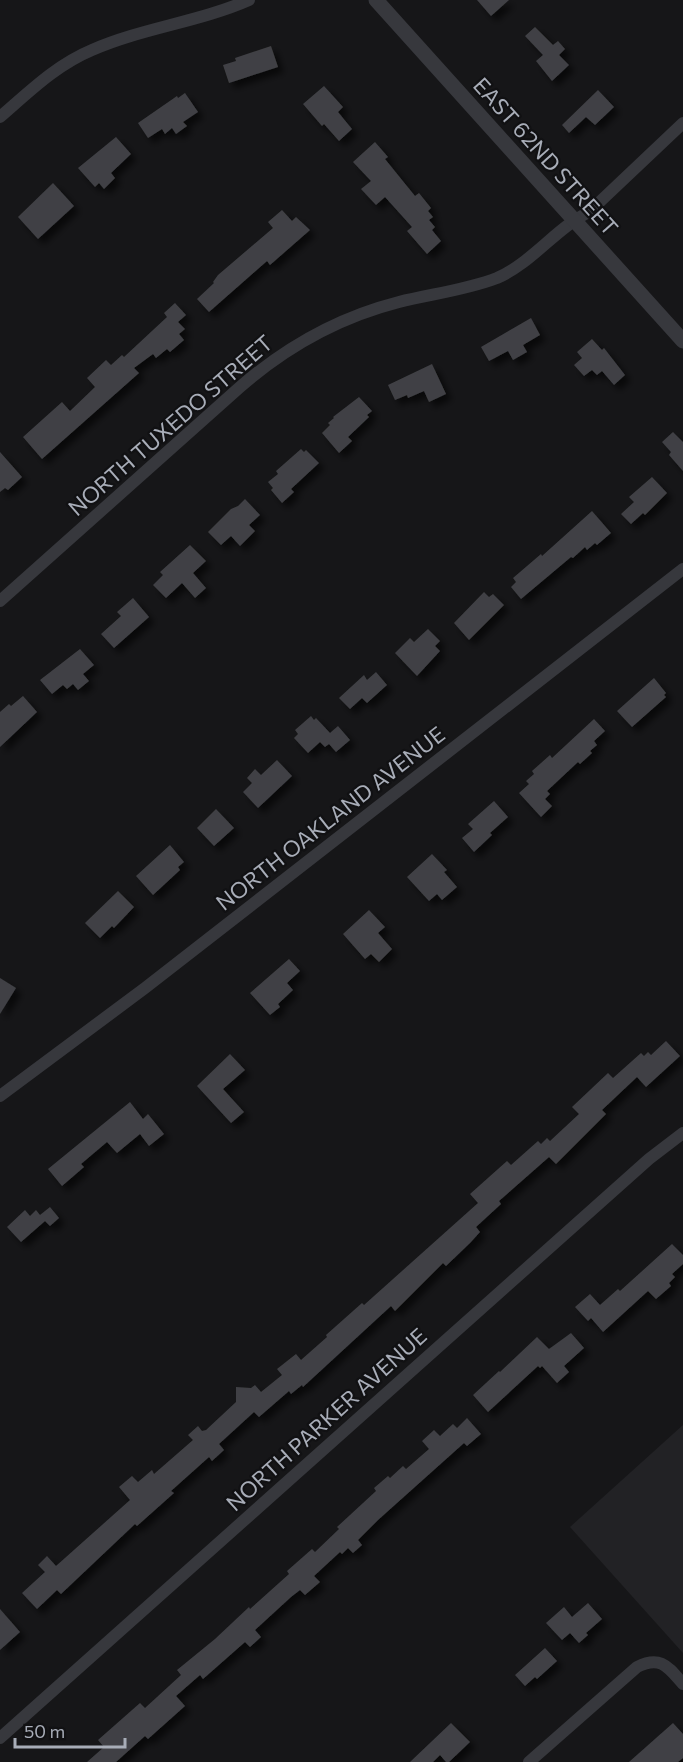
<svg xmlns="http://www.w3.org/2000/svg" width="683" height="1762" viewBox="0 0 683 1762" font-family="Commissioner,sans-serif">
  <defs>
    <filter id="shadow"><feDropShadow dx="5.5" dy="5.5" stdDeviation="3" flood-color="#0009"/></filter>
  </defs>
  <rect width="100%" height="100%" fill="#161618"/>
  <path fill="#222225" d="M683,1425V1653L570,1527Z"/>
  <g fill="#404145" filter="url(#shadow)">
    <path d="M477,0H509L491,16Z"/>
    <path d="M535,27L553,45L558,41L565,49L559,55L569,65L552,81L536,61L543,55L525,36Z"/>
    <path d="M271,46L278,67L229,83L223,65L236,61L235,58Z"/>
    <path d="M324,86L343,107L338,112L352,129L339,141L324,124L322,126L303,104Z"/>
    <path d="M598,90L614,107L595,125L586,117L569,133L562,125Z"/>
    <path d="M185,93L198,112L183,122L187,126L176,134L172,128L165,134L162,129L148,138L138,123L177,96L178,98Z"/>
    <path d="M116,137L131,154L111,173L115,178L104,189L99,183L95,187L78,168Z"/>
    <path d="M375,142L388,157L385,159L415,196L419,193L431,208L428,211L433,217L429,220L435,227L432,230L441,241L427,254L407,231L412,227L385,197L376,205L361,189L371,181L353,162Z"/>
    <path d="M53,183L74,206L38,239L18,217Z"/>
    <path d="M282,210L292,221L296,217L310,230L270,265L267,261L209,312L197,299L214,283L213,282L218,275L273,228L268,222Z"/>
    <path d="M175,303L186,315L178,322L185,329L179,334L184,340L170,352L167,349L156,358L153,354L134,368L139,373L42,459L23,437L62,402L70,411L95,387L87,378L106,360L111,365L122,355L124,357L167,317L164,313Z"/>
    <path d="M531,318L540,335L523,345L527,352L513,360L508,351L489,361L481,347Z"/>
    <path d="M592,339L602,350L604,348L625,375L614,385L602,371L597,375L592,370L584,376L574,365L582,358L577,352Z"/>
    <path d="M432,364L446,394L429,402L424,391L408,398L407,395L395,400L388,385Z"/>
    <path d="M359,397L372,411L367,415L369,417L348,437L352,441L339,453L322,433L330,425L328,423L334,418L333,417Z"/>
    <path d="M673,432L683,442V471L669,455L671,452L662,442Z"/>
    <path d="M301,449L304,452L306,450L319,463L291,489L294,492L282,503L271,490L273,488L268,482L278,474L276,471Z"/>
    <path d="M0,452L22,477L8,490L5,488L0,492Z"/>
    <path d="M652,477L667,493L645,515L643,513L631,524L621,514L634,502L629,497Z"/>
    <path d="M245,499L260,515L249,525L255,531L240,546L231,536L221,545L208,532L231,509L238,506Z"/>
    <path d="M592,511L611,533L597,545L595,543L587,550L585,547L573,558L571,557L521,599L511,587L516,582L513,578L541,554L542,556Z"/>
    <path d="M190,545L206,561L193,573L206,588L195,598L182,583L166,598L153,585L163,575L160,572Z"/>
    <path d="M484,592L489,597L493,594L504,605L469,640L454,623Z"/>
    <path d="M133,598L149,617L114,648L101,634L121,616L117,612Z"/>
    <path d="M428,629L440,641L435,646L440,651L417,676L395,653L410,638L414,642Z"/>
    <path d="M80,649L94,665L83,674L89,681L78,690L73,684L67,689L63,685L52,694L40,680Z"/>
    <path d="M376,672L387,685L367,703L362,698L350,709L339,698L364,675L367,680Z"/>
    <path d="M654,678L666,693L664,695L666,697L632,727L617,711Z"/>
    <path d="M23,696L37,712L0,747V712L9,704L11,706Z"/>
    <path d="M311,716L314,720L316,718L330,733L338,726L350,740L336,752L329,744L325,747L320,742L308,753L294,738L298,734L295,730Z"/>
    <path d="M594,719L605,731L594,741L597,745L590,751L592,753L580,764L578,762L547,791L550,794L545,799L552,806L541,817L519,793L529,784L526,781L534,774L532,771L550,755L552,758Z"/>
    <path d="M277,760L292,776L258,808L243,792L252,783L247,778L255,769L261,775Z"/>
    <path d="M494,801L508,817L490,833L492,835L474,852L462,838L473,829L468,824Z"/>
    <path d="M216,809L234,828L214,846L197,828Z"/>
    <path d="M170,845L184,862L178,867L180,870L153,895L136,876Z"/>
    <path d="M432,854L447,870L444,872L457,887L442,900L437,894L429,901L407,877Z"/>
    <path d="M118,891L134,907L114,928L112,926L100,938L85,923Z"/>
    <path d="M369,910L385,927L378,933L392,949L379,962L371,954L365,959L343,934Z"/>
    <path d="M289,959L300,971L287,983L293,990L278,1004L280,1007L270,1015L250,993Z"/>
    <path d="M0,978L16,988L0,1014Z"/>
    <path d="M666,1041L680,1056L646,1087L637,1077L602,1110L606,1114L556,1164L549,1157L499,1201L501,1204L476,1227L480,1232L470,1243L446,1266L443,1263L395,1311L391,1306L303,1387L302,1385L291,1394L289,1391L259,1417L254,1412L219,1444L224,1450L212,1461L209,1457L171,1491L174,1493L137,1526L135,1524L61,1594L57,1590L37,1609L22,1593L45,1572L38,1565L47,1556L56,1566L130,1500L119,1487L132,1476L138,1482L152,1470L154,1474L193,1440L188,1435L198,1426L202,1431L206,1430L236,1402V1387L251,1388L255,1385L261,1392L282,1375L277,1369L296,1354L301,1360L327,1337L326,1335L362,1303L364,1305L478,1203L470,1194L507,1161L511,1165L538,1141L541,1144L547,1138L550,1141L579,1114L572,1107L608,1073L613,1078L641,1053L644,1056L648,1052L651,1055Z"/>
    <path d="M230,1054L245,1070L223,1089L244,1112L231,1123L197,1086Z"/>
    <path d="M130,1102L143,1119L148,1114L164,1134L149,1146L140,1134L117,1153L107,1142L81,1164L84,1167L62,1186L48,1169Z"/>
    <path d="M50,1207L59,1218L50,1226L45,1221L21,1242L7,1227L25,1210L30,1216L36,1210L40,1215Z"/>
    <path d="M672,1244L683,1255V1264L672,1274L675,1277L669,1283L671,1286L656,1299L648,1291L603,1332L591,1318L588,1321L575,1307L590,1294L600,1305L618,1289L620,1291Z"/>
    <path d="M571,1333L584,1348L564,1366L569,1372L557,1383L542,1366L540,1368L538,1366L488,1412L473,1395L499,1371L500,1372L537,1337L549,1349Z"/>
    <path d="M467,1418L481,1434L467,1446L464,1443L378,1520L358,1540L362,1545L353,1553L348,1548L342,1554L340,1552L314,1576L320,1582L305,1595L300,1590L291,1597L255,1630L261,1637L250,1647L245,1642L203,1679L200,1675L176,1696L185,1706L148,1739L145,1736L116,1762H87L104,1747L98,1740L140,1703L145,1708L181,1675L177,1670L215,1639L249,1607L250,1609L289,1574L287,1571L312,1549L315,1552L339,1529L337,1527L376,1491L374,1488L388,1476L390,1478L403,1466L406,1469L429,1449L422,1441L434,1430L440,1436L453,1424L457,1428Z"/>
    <path d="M588,1603L602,1619L586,1633L588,1635L579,1643L570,1633L562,1640L546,1623L564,1607L572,1617Z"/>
    <path d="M0,1609L20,1632L0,1650Z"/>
    <path d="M545,1648L557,1661L537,1679L535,1677L525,1686L515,1675Z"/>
    <path d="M451,1723L470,1742L449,1762H446L440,1755L433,1762H410Z"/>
    <path d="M673,1723L683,1734V1758L678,1762H629Z"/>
  </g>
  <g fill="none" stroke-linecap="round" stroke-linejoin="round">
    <g stroke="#37383d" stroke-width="12">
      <path d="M0,117C29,92 56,65 92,50C142,28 199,22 249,0"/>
      <path d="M0,601L240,387C286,347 340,317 399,302C431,294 466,290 497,278C533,262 555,229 589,212L683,123"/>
      <path d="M0,1096L145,988L683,569"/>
      <path d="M0,1738L649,1159L683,1133"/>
      <path d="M529,1762L637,1667C661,1655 668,1667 683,1684"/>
    </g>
    <path stroke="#37383d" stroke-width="15" d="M376,0L683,341"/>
  </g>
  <g text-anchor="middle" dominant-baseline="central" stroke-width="4.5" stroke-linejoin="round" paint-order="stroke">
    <g font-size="22" fill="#a8adb8" stroke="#111113">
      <text transform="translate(546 156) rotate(48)">EAST 62ND STREET</text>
      <text transform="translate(170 425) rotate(-41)">NORTH TUXEDO STREET</text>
      <text transform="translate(330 818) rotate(-38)">NORTH OAKLAND AVENUE</text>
      <text transform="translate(326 1419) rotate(-42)">NORTH PARKER AVENUE</text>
    </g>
  </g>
  <path d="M15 1738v9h110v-9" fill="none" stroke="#a8adb8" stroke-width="3"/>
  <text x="24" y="1738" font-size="18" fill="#a8adb8" stroke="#111113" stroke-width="4.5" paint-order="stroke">50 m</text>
</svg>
